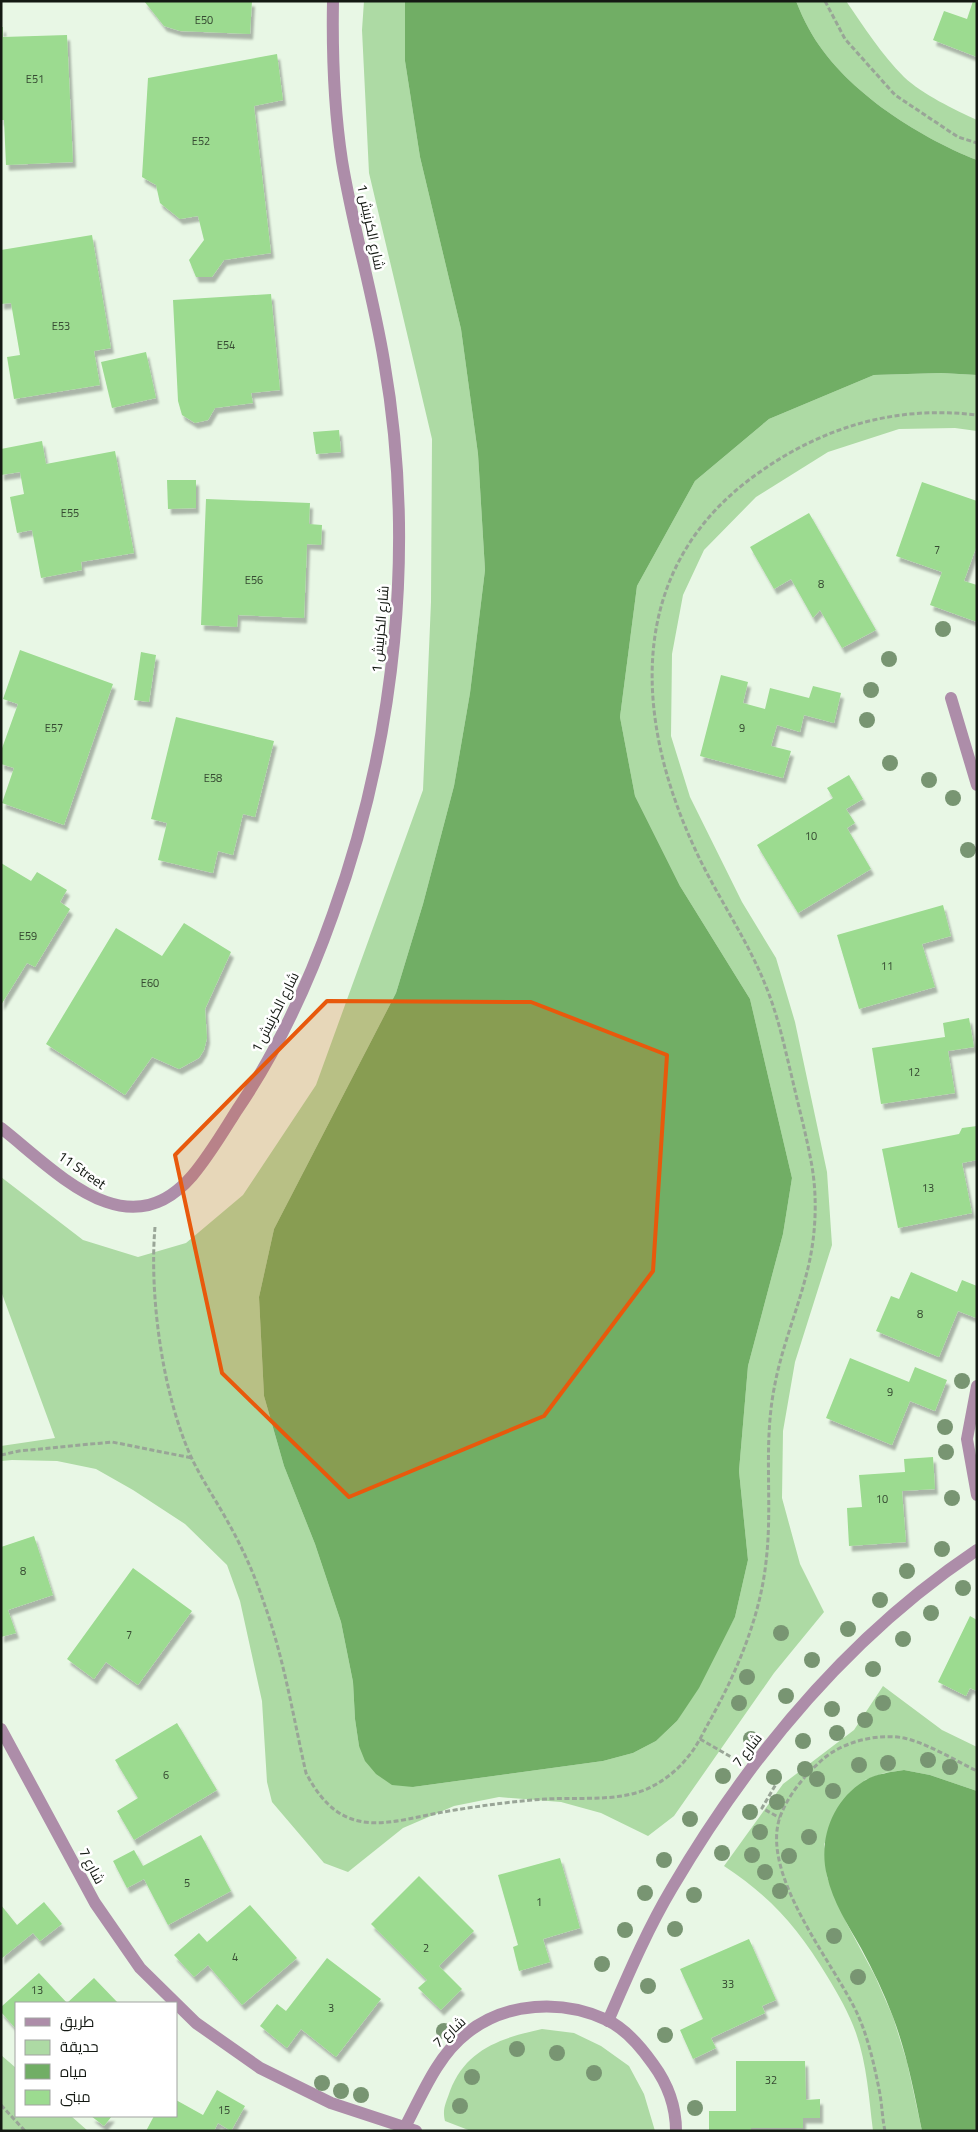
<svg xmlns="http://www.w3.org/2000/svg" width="978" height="2132" viewBox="0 0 978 2132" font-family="Georgia,Cairo,serif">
  <defs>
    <filter id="shadow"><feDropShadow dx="3" dy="5.5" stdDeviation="1" flood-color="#0004"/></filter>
  </defs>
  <rect width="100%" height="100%" fill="#e8f7e5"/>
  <g fill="#addaa4">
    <path d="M364,1H405V61L420,157L461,329L478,454L485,570L470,693L454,786L423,904L396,993L274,1229L259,1297L264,1396L284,1466L315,1544L341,1622L353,1682L355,1719L359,1746L413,1787L603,1761L633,1753L656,1741L677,1721L735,1617L748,1560L739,1471L748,1366L783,1234L792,1178L750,999L680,886L635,796L620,717L637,586L695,481L769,419L874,375L941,373L977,375V431L955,428L899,429L828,452L756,497L704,550L683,595L672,654L671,736L690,797L742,902L776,958L795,1022L827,1172L832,1245L795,1362L783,1431L782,1498L800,1564L824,1612L774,1673L674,1816L648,1836L601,1813L561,1802L499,1797L454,1806L403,1828L348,1872L324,1863L272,1802L267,1782L262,1701L240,1601L227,1565L185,1524L133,1490L96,1469L57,1461L12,1460L1,1461V1446L55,1438L1,1291V1177L83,1240L138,1257L186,1243L243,1195L316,1085L423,790L431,602L432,439L369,173L362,30Z"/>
    <path d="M796,1H846C864,27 882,55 904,77C922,94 955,110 977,120V160C916,136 841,88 809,29C804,20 800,11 796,1Z"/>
    <path d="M883,1686L942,1730L977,1747V1791L930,1775L904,1770L884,1773L865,1780L824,1844L827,1877L847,1924L875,1976L893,2017L907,2062L922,2131H873C869,2099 867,2064 856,2033C849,2013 838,1994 827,1976C798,1928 771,1897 724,1866L783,1784L854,1730Z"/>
    <path d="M542,2029L574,2033L601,2046L629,2066L644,2094L655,2131H471L445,2121C442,2109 446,2103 450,2091C466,2049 501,2038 542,2029Z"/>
    <path d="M1,2055L16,2068V2116H71L88,2131H1Z"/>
  </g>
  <g fill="#71ae65">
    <path d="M405,1H796C800,11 804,20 809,29C841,88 916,136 977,160V375L941,373L874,375L769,419L695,481L637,586L620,717L635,796L680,886L750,999L792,1178L783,1234L748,1366L739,1471L748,1560L735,1617L699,1688L677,1721L656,1741L633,1753L603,1761L413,1787L392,1785L376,1774L365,1761L359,1746L355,1719L353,1682L341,1622L315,1544L284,1466L264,1396L259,1297L274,1229L396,993L423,904L454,786L470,693L485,570L478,454L461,329L420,157L405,61Z"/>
    <path d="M904,1770L930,1775L977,1791V2131H922C914,2092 907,2054 893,2017C884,1993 873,1970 861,1948C848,1925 833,1902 827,1876C818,1840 832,1801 864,1781C875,1774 891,1772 904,1770Z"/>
  </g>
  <g fill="#9cdb90" filter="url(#shadow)">
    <path d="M144,1H252L250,34L180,31L164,26Z"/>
    <path d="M973,1H977V57L933,40L944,11L967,19Z"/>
    <path d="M1,27H3V37L67,35L73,162L6,165L4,120H1Z"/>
    <path d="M277,54L283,100L254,106L271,253L224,260L212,277H196L189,260L204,240L198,216L180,219L160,203L156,185L142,177L148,78Z"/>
    <path d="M92,235L111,348L94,351L100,385L14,399L7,357L20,355L11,303L1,304V250Z"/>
    <path d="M271,294L280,390L251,393L253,403L215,408L208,420L195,423L182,415L178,401L173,300Z"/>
    <path d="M146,352L156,398L112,408L101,362Z"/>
    <path d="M339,430L341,452L316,454L313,432Z"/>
    <path d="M42,441L46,464L115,451L134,553L81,562L82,570L41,578L32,530L17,533L10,497L24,494L20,472L1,475V449Z"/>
    <path d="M167,480H196V508L168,509Z"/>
    <path d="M922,482L977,501V545L964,581L977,585V622L930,605L942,572L896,556Z"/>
    <path d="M206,499L310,503L309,524L322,525L321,545L307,544L304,618L238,615L237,627L201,625Z"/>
    <path d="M809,513L876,630L842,648L820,610L813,618L791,579L774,589L750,547Z"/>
    <path d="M20,650L113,684L64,825L2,803L14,768L1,764V751L18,704L3,699Z"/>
    <path d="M141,652L156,655L149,702L134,700Z"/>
    <path d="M721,675L748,682L743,703L765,709L770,688L809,698L813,686L841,693L834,723L804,715L800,732L777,725L771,746L791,751L783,778L700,756Z"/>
    <path d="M176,717L274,741L255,817L243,814L233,855L218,851L213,873L158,860L167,823L151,819Z"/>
    <path d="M849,775L863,799L846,809L855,823L847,828L871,869L798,913L757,845L833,798L827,788Z"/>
    <path d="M1,863L31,881L37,872L67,890L60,902L70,909L35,967L27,963L1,1005Z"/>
    <path d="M943,905L951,936L922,944L935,987L859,1009L837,935Z"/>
    <path d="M184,923L231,952L205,1009L207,1038L204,1050L199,1058L179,1069L152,1057L125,1095L46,1044L116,928L162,956Z"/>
    <path d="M969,1018L974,1047L948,1051L955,1093L881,1104L872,1048L945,1037L943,1023Z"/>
    <path d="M977,1126V1160L962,1163L972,1213L898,1228L882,1149L959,1134L962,1128Z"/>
    <path d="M911,1272L957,1292L962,1280L977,1286L976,1318L958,1311L939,1357L876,1331L891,1296L899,1299Z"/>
    <path d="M850,1358L909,1382L915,1367L947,1380L935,1411L910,1401L892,1445L826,1418Z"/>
    <path d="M933,1457L935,1489L902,1491L906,1542L849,1546L847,1508L862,1507L859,1475L905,1472L904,1459Z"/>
    <path d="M34,1536L53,1595L8,1610L16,1633L1,1637V1547Z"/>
    <path d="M133,1568L192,1611L138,1685L106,1662L94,1679L67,1659Z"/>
    <path d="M970,1616L977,1620V1691L970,1688L966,1696L938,1682Z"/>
    <path d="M177,1723L217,1790L134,1840L117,1811L138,1798L115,1760Z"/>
    <path d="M201,1835L231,1891L168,1925L144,1879L127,1888L113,1861L134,1850L143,1866Z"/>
    <path d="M560,1858L580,1928L543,1939L550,1962L519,1971L513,1947L518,1945L498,1875Z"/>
    <path d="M419,1876L474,1931L439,1966L462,1989L441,2010L418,1988L427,1980L371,1924Z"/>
    <path d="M44,1902L62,1924L40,1941L33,1933L1,1959V1905L17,1925Z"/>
    <path d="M250,1905L297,1958L242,2005L208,1965L194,1977L174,1955L199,1933L207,1942Z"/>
    <path d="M749,1939L776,2000L762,2006L765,2013L711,2038L716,2048L693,2059L680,2030L703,2019L680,1969Z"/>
    <path d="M327,1958L381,1999L336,2057L301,2029L287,2048L260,2026L277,2004L286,2011Z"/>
    <path d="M39,1973L67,2003L94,1978L118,2003H16V2029L1,2012V2007Z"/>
    <path d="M736,2061H805L806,2100L820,2099V2118H803V2128H751V2131H709V2111H736Z"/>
    <path d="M217,2090L245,2106L231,2131L218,2123L214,2131H146L154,2116H176V2100L203,2115Z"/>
    <path d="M91,2116H112L104,2126Z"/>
  </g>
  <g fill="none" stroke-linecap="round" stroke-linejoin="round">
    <g stroke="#99a597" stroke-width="3" stroke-dasharray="5 2.5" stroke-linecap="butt">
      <path d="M825,1L845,39L895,95L958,137L977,143"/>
      <path d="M155,1227C149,1297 163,1398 193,1461C204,1483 217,1502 229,1524C243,1549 255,1576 264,1603C284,1658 293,1716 306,1773C344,1846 391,1820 455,1810C486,1805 516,1801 546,1799C579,1797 616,1802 647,1789C662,1782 677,1771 687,1758C696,1748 702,1735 708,1724C736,1674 760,1618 766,1562C773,1504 763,1447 774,1389C781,1349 797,1312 807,1272C816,1237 818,1197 811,1161C806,1134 799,1108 793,1082C785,1049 778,1015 765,984C746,937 716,895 695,849C633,716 626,567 757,474C822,427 896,405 977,415"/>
      <path d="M1,1455L19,1451L112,1442L192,1458"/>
      <path d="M700,1739L731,1757"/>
      <path d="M771,1781L776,1784L762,1808L780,1818"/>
      <path d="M1,2105L25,2131"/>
      <path d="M885,2131C882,2117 882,2103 879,2089C874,2064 868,2037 857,2013C833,1962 760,1875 780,1817C788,1795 805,1775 822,1760C842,1742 877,1733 904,1738C929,1744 954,1760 977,1771"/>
    </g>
    <g stroke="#ad8da9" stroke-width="12">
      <path d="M951,698L977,785"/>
      <path d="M1,1128C56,1171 127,1251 192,1176C209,1156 223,1132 237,1110C278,1050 309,982 333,914C396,739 416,545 384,361C373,294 353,228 342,161C334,108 332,55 333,1"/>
      <path d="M977,1386L967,1439L977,1495"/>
      <path d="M1,1729L95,1903L140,1968L196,2023L260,2068L331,2103L416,2131"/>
      <path d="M608,2021C628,1975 647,1930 672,1888C749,1757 850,1635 977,1550"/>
      <path d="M405,2127C422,2095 437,2056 467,2033C506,2002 562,1999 607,2020C626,2029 641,2047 653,2064C667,2083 676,2107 676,2131"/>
    </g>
  </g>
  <g fill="#789572">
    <circle cx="943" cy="629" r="8"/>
    <circle cx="889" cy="659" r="8"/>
    <circle cx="871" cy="690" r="8"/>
    <circle cx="867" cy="720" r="8"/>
    <circle cx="890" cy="763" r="8"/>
    <circle cx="929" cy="780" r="8"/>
    <circle cx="953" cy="798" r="8"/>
    <circle cx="968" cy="850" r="8"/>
    <circle cx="962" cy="1381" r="8"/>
    <circle cx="945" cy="1427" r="8"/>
    <circle cx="946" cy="1452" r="8"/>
    <circle cx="952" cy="1498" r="8"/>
    <circle cx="942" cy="1549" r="8"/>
    <circle cx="907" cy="1571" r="8"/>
    <circle cx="963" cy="1588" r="8"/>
    <circle cx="880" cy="1600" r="8"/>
    <circle cx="931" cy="1613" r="8"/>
    <circle cx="848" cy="1629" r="8"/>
    <circle cx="781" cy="1633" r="8"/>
    <circle cx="903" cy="1639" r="8"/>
    <circle cx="812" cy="1660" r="8"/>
    <circle cx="873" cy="1669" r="8"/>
    <circle cx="747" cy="1677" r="8"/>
    <circle cx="786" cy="1696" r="8"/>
    <circle cx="739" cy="1703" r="8"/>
    <circle cx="883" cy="1703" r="8"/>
    <circle cx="832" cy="1709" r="8"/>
    <circle cx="865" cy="1720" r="8"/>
    <circle cx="837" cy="1733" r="8"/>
    <circle cx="751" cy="1739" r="8"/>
    <circle cx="803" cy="1741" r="8"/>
    <circle cx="928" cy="1760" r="8"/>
    <circle cx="888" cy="1763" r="8"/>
    <circle cx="859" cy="1765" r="8"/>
    <circle cx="950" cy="1767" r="8"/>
    <circle cx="805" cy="1769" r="8"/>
    <circle cx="723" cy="1776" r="8"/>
    <circle cx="774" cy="1777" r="8"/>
    <circle cx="817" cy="1779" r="8"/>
    <circle cx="833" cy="1791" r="8"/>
    <circle cx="777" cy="1802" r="8"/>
    <circle cx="750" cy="1812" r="8"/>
    <circle cx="690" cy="1819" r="8"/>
    <circle cx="760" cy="1832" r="8"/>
    <circle cx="809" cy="1837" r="8"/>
    <circle cx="722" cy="1853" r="8"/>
    <circle cx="752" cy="1855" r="8"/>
    <circle cx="789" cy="1856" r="8"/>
    <circle cx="664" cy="1860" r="8"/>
    <circle cx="765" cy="1872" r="8"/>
    <circle cx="780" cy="1891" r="8"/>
    <circle cx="645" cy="1893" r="8"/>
    <circle cx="694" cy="1895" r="8"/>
    <circle cx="675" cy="1929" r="8"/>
    <circle cx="625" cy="1930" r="8"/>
    <circle cx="834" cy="1936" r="8"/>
    <circle cx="602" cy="1964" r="8"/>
    <circle cx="858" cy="1977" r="8"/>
    <circle cx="648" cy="1986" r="8"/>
    <circle cx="444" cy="2031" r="8"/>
    <circle cx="665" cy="2035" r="8"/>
    <circle cx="517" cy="2049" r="8"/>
    <circle cx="557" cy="2053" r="8"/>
    <circle cx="594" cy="2073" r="8"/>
    <circle cx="472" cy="2077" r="8"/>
    <circle cx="322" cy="2083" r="8"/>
    <circle cx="341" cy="2091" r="8"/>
    <circle cx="361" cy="2095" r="8"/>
    <circle cx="460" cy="2106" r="8"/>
    <circle cx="695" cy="2108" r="8"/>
  </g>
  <path fill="#e8590c" fill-opacity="0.2" stroke="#e8590c" stroke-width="4" stroke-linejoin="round" d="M327,1001L531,1002L667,1055L653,1271L544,1416L349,1497L222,1373L175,1155Z"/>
  <g text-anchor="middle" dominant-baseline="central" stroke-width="5" stroke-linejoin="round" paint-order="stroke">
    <g font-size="11" fill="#364a32">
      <text x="204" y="20">E50</text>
      <text x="35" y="79">E51</text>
      <text x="201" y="141">E52</text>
      <text x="61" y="326">E53</text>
      <text x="226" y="345">E54</text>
      <text x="70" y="513">E55</text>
      <text x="937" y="550">7</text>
      <text x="254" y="580">E56</text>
      <text x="821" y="584">8</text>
      <text x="54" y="728">E57</text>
      <text x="742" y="728">9</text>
      <text x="213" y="778">E58</text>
      <text x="811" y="836">10</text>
      <text x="28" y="936">E59</text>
      <text x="887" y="966">11</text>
      <text x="150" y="983">E60</text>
      <text x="914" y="1072">12</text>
      <text x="928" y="1188">13</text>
      <text x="920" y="1314">8</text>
      <text x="890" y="1392">9</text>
      <text x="882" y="1499">10</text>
      <text x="23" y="1571">8</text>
      <text x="129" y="1635">7</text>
      <text x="166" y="1775">6</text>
      <text x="187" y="1883">5</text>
      <text x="539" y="1902">1</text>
      <text x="426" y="1948">2</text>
      <text x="235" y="1957">4</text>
      <text x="728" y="1984">33</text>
      <text x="37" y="1990">13</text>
      <text x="331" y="2008">3</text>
      <text x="771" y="2080">32</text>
      <text x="224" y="2110">15</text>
    </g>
    <g font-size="14" fill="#141913" stroke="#fff">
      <text transform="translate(371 227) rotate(78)">شارع الكرنيش 1</text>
      <text transform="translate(380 629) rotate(-85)">شارع الكرنيش 1</text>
      <text transform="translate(275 1012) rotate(-63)">شارع الكرنيش 1</text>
      <text transform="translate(82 1170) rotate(35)">11 Street</text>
      <text transform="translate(747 1750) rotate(-52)">شارع 7</text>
      <text transform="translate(92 1866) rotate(62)">شارع 7</text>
      <text transform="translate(449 2032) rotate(-42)">شارع 7</text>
    </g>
  </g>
  <rect width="978" height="2132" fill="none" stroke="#141913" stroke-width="5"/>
  <rect x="15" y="2002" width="162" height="115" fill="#ffffff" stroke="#a1a3a1"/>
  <rect x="25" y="2018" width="25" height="8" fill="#ad8da9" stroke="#a1a3a1"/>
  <text x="60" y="2027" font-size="15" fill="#141913">طريق</text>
  <rect x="25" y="2040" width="25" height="15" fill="#addaa4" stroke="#a1a3a1"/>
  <text x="60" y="2052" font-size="15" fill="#141913">حديقة</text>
  <rect x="25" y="2064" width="25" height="15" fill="#71ae65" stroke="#a1a3a1"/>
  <text x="60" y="2077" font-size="15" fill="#141913">مياه</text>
  <rect x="25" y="2090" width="25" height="15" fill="#9cdb90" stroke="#a1a3a1"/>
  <text x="60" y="2102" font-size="15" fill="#141913">مبنى</text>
</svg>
